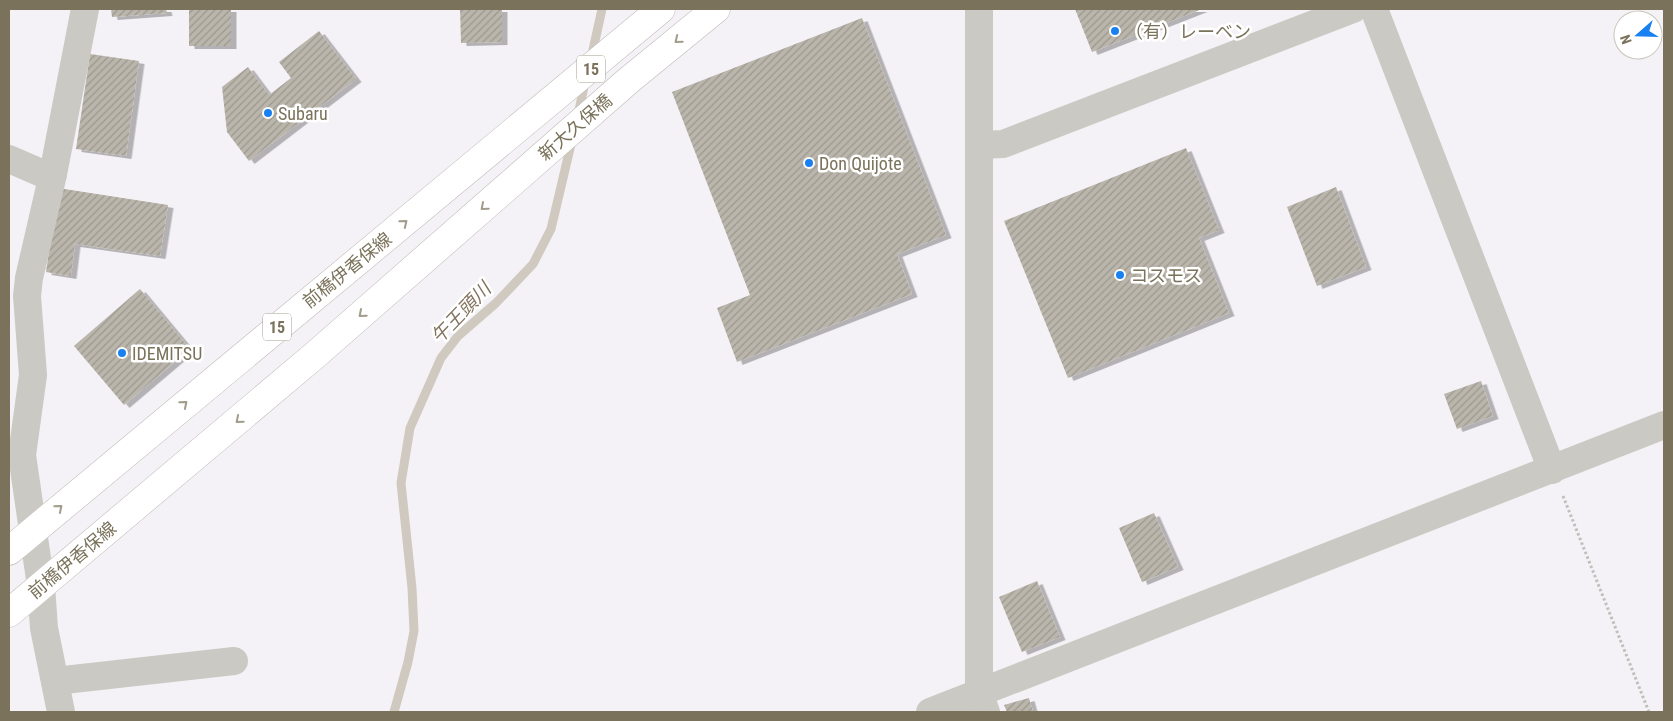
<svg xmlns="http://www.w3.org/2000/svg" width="1673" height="721" viewBox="0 0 1673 721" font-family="'Roboto Condensed','Noto Sans JP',sans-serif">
  <defs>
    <pattern id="building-hatch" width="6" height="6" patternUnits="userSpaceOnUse" patternTransform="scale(1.25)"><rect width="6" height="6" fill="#bbb6ac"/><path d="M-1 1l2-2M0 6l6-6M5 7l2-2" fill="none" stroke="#9d988f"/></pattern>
    <filter id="shadow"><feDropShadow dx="5.5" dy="3" stdDeviation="0" flood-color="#0004"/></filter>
  </defs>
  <rect width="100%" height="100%" fill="#f4f2f6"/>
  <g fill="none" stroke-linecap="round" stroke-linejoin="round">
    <g stroke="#d0c9c0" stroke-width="9">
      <path d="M591,59L602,9"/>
      <path d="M578,115L585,82"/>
      <path d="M394,712L408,662L414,631L412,588L401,483L410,428L441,358L458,336L496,303L533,264L551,229L572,140"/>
    </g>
  </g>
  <g fill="url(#building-hatch)" filter="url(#shadow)">
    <path d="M111,9H166L167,13L112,17Z"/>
    <rect x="189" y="9" width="42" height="37"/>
    <path d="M460,9H502V42L461,43Z"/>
    <path d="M1075,9H1202L1092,52Z"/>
    <path d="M862,18L946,235L897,254L912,294L737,362L717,308L750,295L672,92Z"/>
    <path d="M319,31L356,79L249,161L227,132L222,87L248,67L269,95L291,78L279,62Z"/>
    <path d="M90,54L139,61L126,156L76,149Z"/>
    <path d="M1186,148L1219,230L1199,238L1229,313L1068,378L1004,221Z"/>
    <path d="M1336,187L1366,267L1317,286L1287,207Z"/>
    <path d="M58,188L168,205L160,256L75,244L71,276L46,272Z"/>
    <path d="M140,289L190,349L124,405L74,346Z"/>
    <path d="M1481,381L1493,416L1457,429L1444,394Z"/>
    <path d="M1154,513L1178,567L1142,582L1119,528Z"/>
    <path d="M1037,581L1060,637L1022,652L999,597Z"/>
    <path d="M1029,698L1033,712H1007L1004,705Z"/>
  </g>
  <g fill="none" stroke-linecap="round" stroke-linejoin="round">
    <defs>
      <g id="major">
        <path d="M9,551L661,9"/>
        <path d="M9,613L314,356L629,80L716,9"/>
      </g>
    </defs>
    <use href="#major" stroke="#bdbab4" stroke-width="29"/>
    <path stroke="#c0bfba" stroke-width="3" stroke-dasharray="2.5 2.5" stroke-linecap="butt" d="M1563,496L1649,712"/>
    <g stroke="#cbc9c3" stroke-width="28">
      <path d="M979,9V693L986,712"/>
      <path d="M1374,9L1552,470"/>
      <path d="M979,145L1003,144L1353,9"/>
      <path d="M9,159L39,172L53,174"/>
      <path d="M55,681L234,661"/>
      <path d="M61,712L44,628L41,586L22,455L33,375L27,296L29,278L53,174L85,9"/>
      <path d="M930,712L1664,425"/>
    </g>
    <use href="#major" stroke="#fff" stroke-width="28"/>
  </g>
  <defs><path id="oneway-chevron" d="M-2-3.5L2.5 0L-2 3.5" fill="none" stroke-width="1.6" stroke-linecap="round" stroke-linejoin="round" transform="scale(1.25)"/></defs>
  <g stroke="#a29c8c">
    <use href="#oneway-chevron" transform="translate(678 40) rotate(141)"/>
    <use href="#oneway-chevron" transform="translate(484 207) rotate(139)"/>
    <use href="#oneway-chevron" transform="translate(404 223) rotate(-39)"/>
    <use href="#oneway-chevron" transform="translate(362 314) rotate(139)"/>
    <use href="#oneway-chevron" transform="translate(184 404) rotate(-40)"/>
    <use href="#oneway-chevron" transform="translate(239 420) rotate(140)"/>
    <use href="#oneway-chevron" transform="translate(59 508) rotate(-40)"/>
  </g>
  <g fill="#1880f1" stroke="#fff" stroke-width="2">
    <circle cx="1115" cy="31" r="5"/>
    <circle cx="268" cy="113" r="5"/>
    <circle cx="809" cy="163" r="5"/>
    <circle cx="1120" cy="275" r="5"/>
    <circle cx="122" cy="353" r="5"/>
  </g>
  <g text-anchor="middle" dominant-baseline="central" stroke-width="5" stroke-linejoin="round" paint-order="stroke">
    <g fill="#fff" stroke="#a29c8c" stroke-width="1">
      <rect x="577" y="55.5" width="28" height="27" rx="4"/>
      <rect x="263" y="313.5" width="28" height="27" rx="4"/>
    </g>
    <g font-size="16" font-weight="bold" fill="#7a725b">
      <text x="591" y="69">15</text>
      <text x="277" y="327">15</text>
    </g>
    <g font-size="18" fill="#7a725b" stroke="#fff" text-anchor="start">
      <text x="1125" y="31">（有）レーベン</text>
      <text x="278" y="113">Subaru</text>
      <text x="819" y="163">Don Quijote</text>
      <text x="1130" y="275">コスモス</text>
      <text x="132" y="353">IDEMITSU</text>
    </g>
    <g font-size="18" fill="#7a725b" stroke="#fff">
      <text transform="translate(575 127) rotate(-41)">新大久保橋</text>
      <text transform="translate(347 270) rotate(-39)">前橋伊香保線</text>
      <text transform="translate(72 560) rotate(-40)">前橋伊香保線</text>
    </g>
    <g font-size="19" font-style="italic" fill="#83735f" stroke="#fff">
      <text transform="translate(461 313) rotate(-46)">午王頭川</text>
    </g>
  </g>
  <rect width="1673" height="721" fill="none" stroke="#7a725b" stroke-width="20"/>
  <g transform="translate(1638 35) rotate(250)"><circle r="24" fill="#ffffff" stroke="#cac7bd"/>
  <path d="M0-4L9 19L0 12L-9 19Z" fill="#1880f1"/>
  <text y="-8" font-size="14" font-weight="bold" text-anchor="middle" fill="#7a725b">N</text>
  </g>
</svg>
